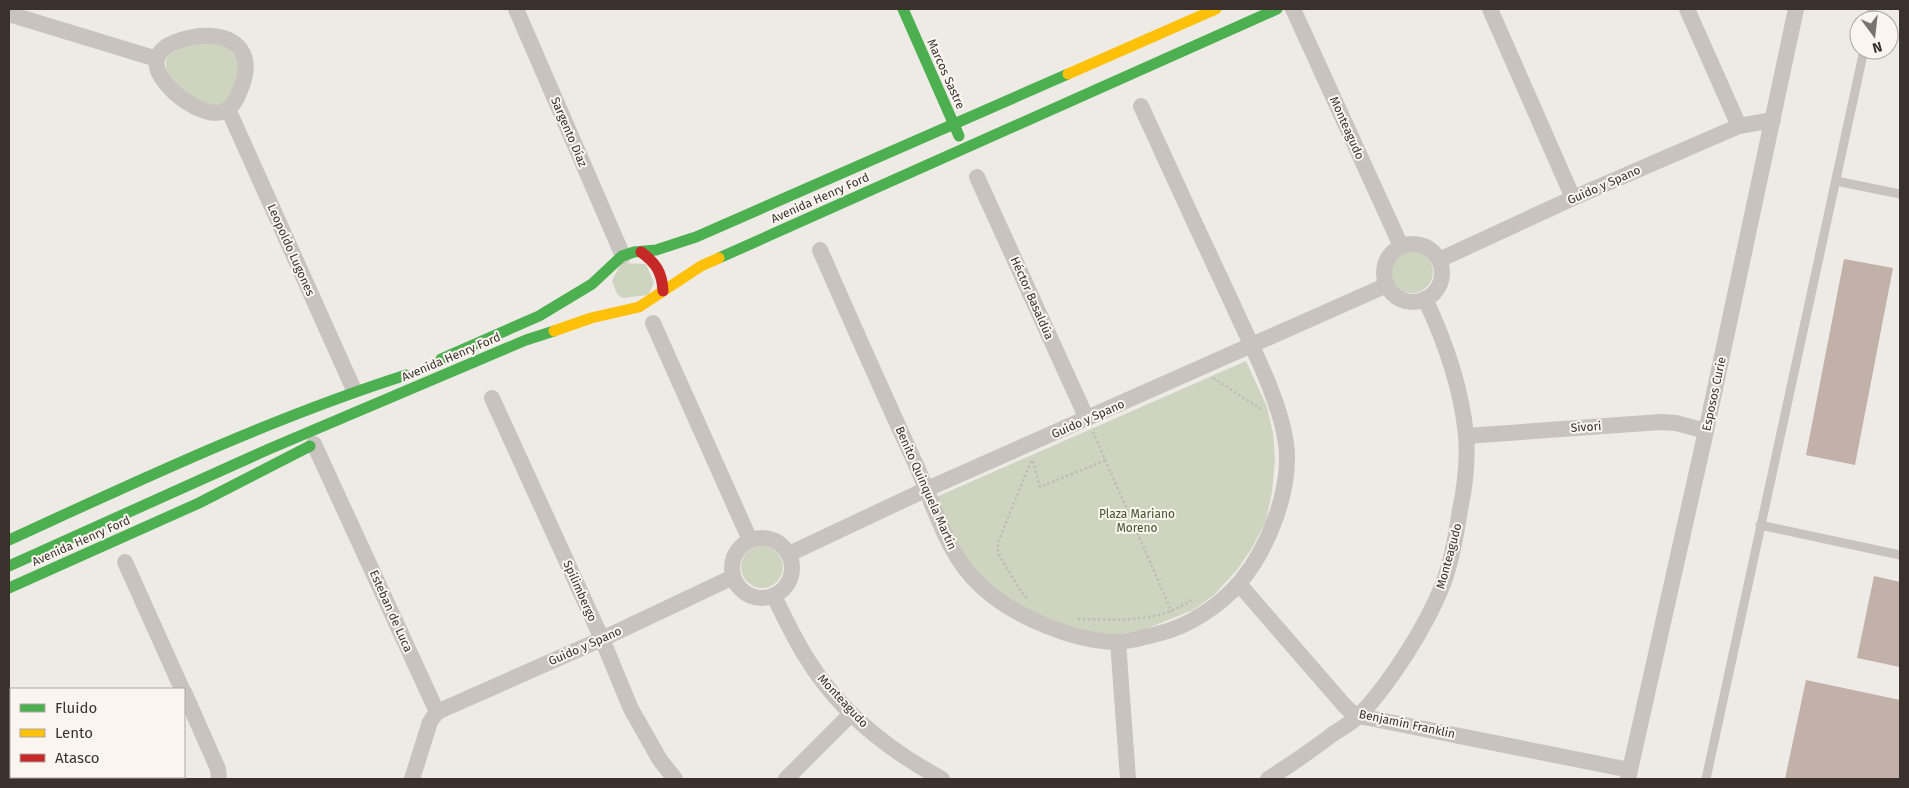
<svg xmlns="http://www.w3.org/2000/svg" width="1909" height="788" viewBox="0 0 1909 788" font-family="'Fira Sans',sans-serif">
  <rect width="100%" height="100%" fill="#eeebe6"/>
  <g fill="#cfd4c1">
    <path d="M191,42L227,44L241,66L232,95L219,107C213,105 205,104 199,102C185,95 158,74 168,55Z"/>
    <circle cx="1412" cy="272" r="21"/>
    <path d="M621,263L646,264L654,283L648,295L622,298L617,294L612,281Z"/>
    <path d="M1246,361L1267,407L1273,433L1275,459L1272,492L1266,521L1252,548L1237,570L1214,595L1193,610L1143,630L1113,635L1081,632L1024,611L969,568L934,498Z"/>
    <circle cx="762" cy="567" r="21"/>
  </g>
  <g fill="#c1b1a8">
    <path d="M1844,259L1893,268L1855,465L1806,455Z"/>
    <path d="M1874,576L1900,582V667L1857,658Z"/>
    <path d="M1806,680L1900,700V779H1785Z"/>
  </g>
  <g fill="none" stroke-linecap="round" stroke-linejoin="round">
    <g stroke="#c1bcb6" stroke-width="2.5" stroke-dasharray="2.5 2.5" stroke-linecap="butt">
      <path d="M1213,378L1261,409"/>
      <path d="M1093,432L1172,612"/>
      <path d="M1033,461L1040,487L1106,460"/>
      <path d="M1027,598L1021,592L998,553V542L1032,459"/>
      <path d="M1078,619C1108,619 1144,623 1173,610C1180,607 1187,603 1194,599"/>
    </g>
    <g stroke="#c8c3be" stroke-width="9">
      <path d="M1870,20L1872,9"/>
      <path d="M1836,181L1900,194"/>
      <path d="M1760,525L1900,555"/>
      <path d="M1706,779L1864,50"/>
    </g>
    <g stroke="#c8c3be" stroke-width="16">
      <path d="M516,9L623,256"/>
      <path d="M1293,9L1401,246"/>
      <path d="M1490,9L1573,198"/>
      <path d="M1687,9L1739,126"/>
      <path d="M9,14L157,59"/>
      <path d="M199,36C239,33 256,56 239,93C236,101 230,109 222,112C200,119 151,81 157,59C161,43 186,38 199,36Z"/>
      <path d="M228,109L354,390"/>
      <path d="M977,177L1087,419"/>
      <circle cx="1413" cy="273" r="29"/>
      <path d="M820,250C852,323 884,395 917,467C935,508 947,555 981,586C1013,616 1072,641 1116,642C1129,642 1144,637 1157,634C1188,627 1220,606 1241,581C1269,547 1292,488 1286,443C1279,397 1252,348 1233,305C1202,239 1171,172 1141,106"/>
      <path d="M1439,260L1573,198L1739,126L1773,120"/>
      <path d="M653,323L750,540"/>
      <path d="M492,398L602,639L631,709L660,760L675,779"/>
      <path d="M1466,436L1661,422L1676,423L1706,431"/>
      <path d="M314,444L437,712L430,722L412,779"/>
      <circle cx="762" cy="568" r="30"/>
      <path d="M789,554L927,489L1387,285"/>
      <path d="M125,562L182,689"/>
      <path d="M1239,584L1344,705L1349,710L1359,716L1630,770"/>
      <path d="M774,596C784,617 794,638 806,657C838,710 888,750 942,779"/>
      <path d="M1118,642L1128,779"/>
      <path d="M184,692L214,760L218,769L219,779"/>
      <path d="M437,712L602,639L733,577"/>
      <path d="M9,738L11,739"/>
      <path d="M144,777L153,779"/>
      <path d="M786,779L851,714"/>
      <path d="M1268,779C1290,765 1312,750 1333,734C1342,728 1353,722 1361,714C1392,680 1426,627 1443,584C1452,560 1456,535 1460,510C1465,486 1468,460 1466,435C1461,386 1446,343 1425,299"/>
      <path d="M1628,779L1706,431L1796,9"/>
    </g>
    <g stroke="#4caf50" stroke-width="11">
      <path d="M903,9L959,136"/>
      <path d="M719,258L1277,9"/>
      <path d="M441,359L539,316L592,284L622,256L634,252L656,250L696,237L1068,74"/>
      <path d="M9,540C140,480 269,419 406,375"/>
      <path d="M9,566L269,449L526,340L554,331"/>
      <path d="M9,588L199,503L310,446"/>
    </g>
    <g stroke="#ffc107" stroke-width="11">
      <path d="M1068,74L1216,9"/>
      <path d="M554,331L591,318L639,307L701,266L719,258"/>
    </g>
    <path stroke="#c62828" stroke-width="11" d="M641,252C656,263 662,272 663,291"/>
  </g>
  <g text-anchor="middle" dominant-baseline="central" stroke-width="4" stroke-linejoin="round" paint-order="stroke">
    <g font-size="12" fill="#3a312c" stroke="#faf6ef">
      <text transform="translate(946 74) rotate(66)">Marcos Sastre</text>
      <text transform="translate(1347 128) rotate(66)">Monteagudo</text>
      <text transform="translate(569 132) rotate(67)">Sargento Díaz</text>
      <text transform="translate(1604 185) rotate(-24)">Guido y Spano</text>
      <text transform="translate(820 198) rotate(-24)">Avenida Henry Ford</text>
      <text transform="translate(291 250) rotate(66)">Leopoldo Lugones</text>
      <text transform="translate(1032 298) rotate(66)">Héctor Basaldúa</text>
      <text transform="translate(451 357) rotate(-23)">Avenida Henry Ford</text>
      <text transform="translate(1714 394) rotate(-78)">Esposos Curie</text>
      <text transform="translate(1088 419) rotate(-24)">Guido y Spano</text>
      <text transform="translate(1586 427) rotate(-4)">Sívori</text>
      <text transform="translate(926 488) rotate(66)">Benito Quinquela Martín</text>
      <text transform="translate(81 541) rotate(-24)">Avenida Henry Ford</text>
      <text transform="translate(1449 556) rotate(-75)">Monteagudo</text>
      <text transform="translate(580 591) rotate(66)">Spilimbergo</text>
      <text transform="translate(391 611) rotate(66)">Esteban de Luca</text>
      <text transform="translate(585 646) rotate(-24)">Guido y Spano</text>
      <text transform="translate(843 701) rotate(47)">Monteagudo</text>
      <text transform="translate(1407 724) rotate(12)">Benjamín Franklin</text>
    </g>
    <g font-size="12" fill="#465631" stroke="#faf6ef">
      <text x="1137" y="514">Plaza Mariano<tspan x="1137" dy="14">Moreno</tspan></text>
    </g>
  </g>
  <rect width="1909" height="788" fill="none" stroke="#3a312c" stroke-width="20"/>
  <rect x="10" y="688" width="175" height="90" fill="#faf6ef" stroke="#ada7a1"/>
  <rect x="20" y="704" width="25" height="8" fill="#4caf50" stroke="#ada7a1"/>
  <text x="55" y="713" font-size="15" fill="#3a312c">Fluido</text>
  <rect x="20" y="729" width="25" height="8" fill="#ffc107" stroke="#ada7a1"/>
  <text x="55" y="738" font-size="15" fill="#3a312c">Lento</text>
  <rect x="20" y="754" width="25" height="8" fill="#c62828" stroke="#ada7a1"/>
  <text x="55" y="763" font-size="15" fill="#3a312c">Atasco</text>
  <g transform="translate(1874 35) rotate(165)"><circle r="24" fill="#faf6ef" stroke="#ada7a1"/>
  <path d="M0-4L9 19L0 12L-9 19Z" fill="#79726d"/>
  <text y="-8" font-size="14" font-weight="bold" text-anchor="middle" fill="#3a312c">N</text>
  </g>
</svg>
